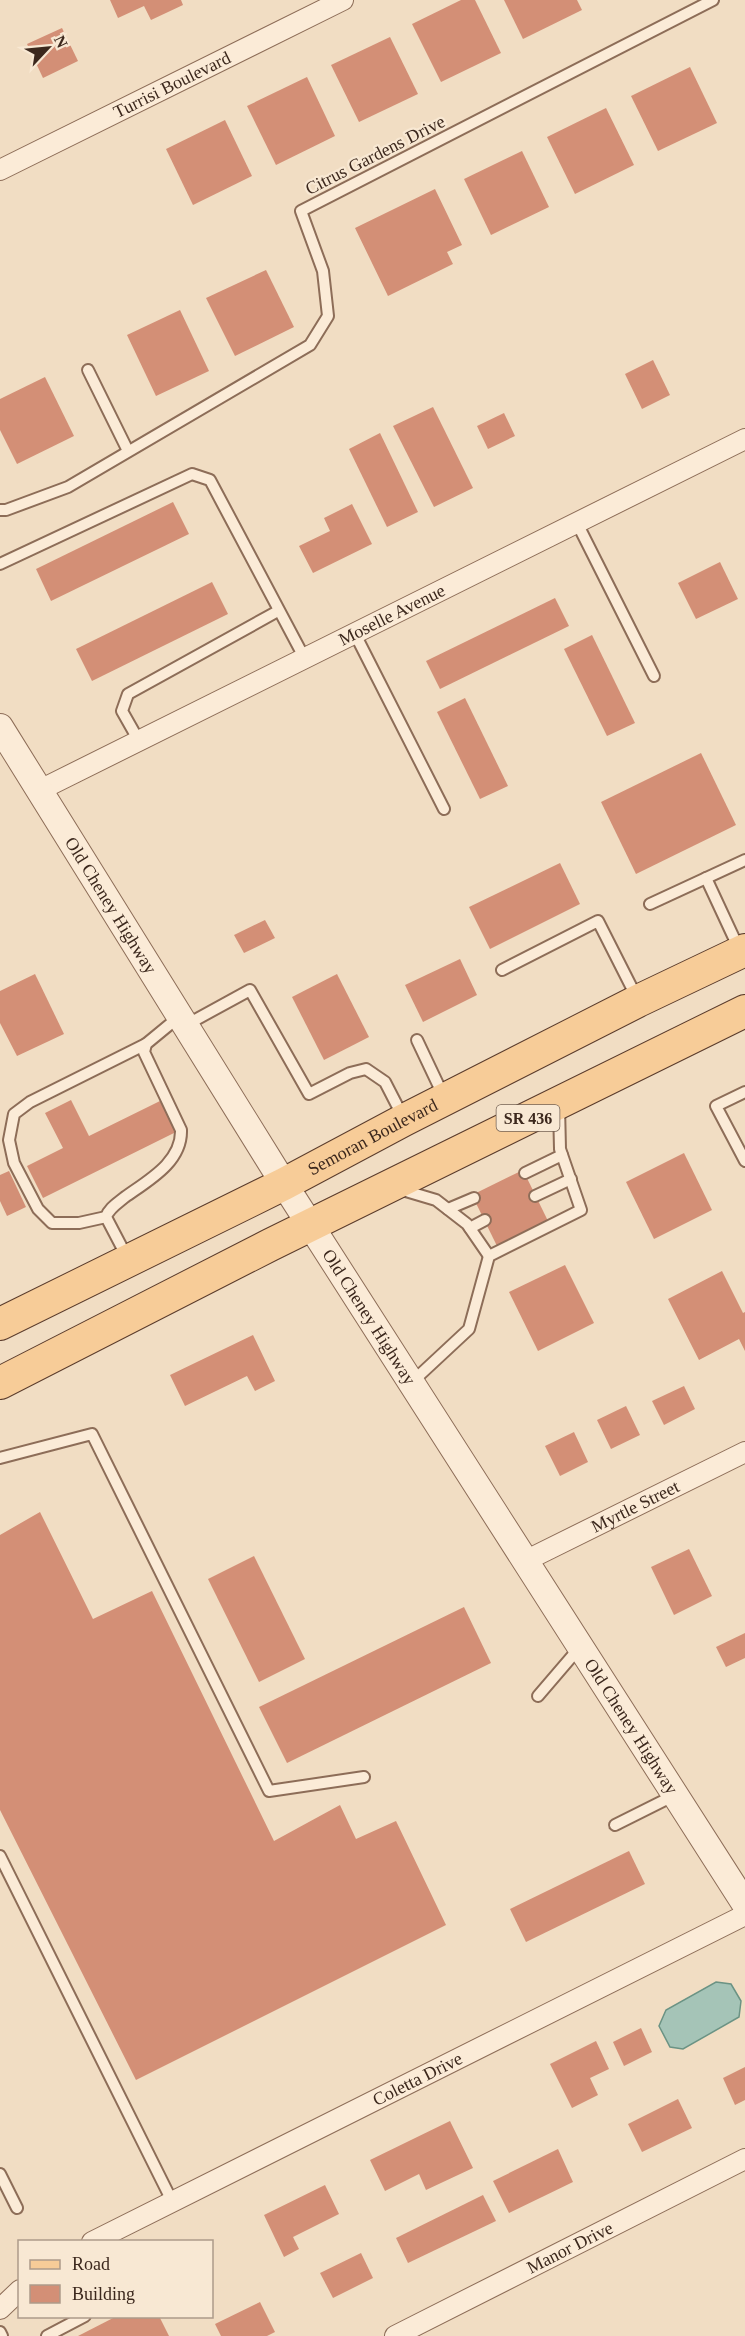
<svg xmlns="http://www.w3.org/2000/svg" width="745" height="2336" viewBox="0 0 745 2336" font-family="'Times New Roman',serif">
  <rect width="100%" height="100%" fill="#f1ddc3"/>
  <path fill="#a5c4b7" stroke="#6b9384" stroke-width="1.5" d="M716,1982L731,1984L741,2001L739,2017L683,2049L670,2047L659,2026L666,2010Z"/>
  <g fill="#d38f76">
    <path d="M110,0H181L183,5L151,20L144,6L118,18Z"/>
    <path d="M461,0H475L501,53L441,82L412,24Z"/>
    <path d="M504,0H577L582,10L523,39Z"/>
    <path d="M62,28L78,61L43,78L27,44Z"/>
    <path d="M390,37L418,94L359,122L331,65Z"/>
    <path d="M690,67L717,123L658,151L631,96Z"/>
    <path d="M307,77L335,136L276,165L247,106Z"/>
    <path d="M606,108L634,165L575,194L547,137Z"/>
    <path d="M225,120L252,176L193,205L166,149Z"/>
    <path d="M522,151L549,207L491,235L464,179Z"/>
    <path d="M435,189L462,245L447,252L453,264L388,296L355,228Z"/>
    <path d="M266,270L294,327L235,356L206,298Z"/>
    <path d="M180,310L209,371L156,396L127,335Z"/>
    <path d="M653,360L670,395L642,409L625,374Z"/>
    <path d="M45,377L74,436L17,464L0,430V399Z"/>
    <path d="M433,407L473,488L434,507L393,426Z"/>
    <path d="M504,413L515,436L488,449L477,426Z"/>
    <path d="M380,433L418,512L387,527L349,449Z"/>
    <path d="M173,502L189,534L51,601L36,569Z"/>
    <path d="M352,504L372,544L313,573L299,546L330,531L324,518Z"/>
    <path d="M720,562L738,599L696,619L678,583Z"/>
    <path d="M212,582L228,614L92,681L76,649Z"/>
    <path d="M555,598L569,626L440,689L426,661Z"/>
    <path d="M592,635L635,723L607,736L564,649Z"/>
    <path d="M465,698L508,786L480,799L437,712Z"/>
    <path d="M701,753L736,825L636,874L601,802Z"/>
    <path d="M560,863L580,904L490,949L469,907Z"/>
    <path d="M265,920L275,938L244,953L234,935Z"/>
    <path d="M460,959L477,995L423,1022L405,985Z"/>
    <path d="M35,974L64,1034L17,1056L0,1023V991Z"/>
    <path d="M337,974L369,1037L324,1060L292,997Z"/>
    <path d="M71,1100L89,1136L160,1101L176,1132L43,1198L27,1166L63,1148L45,1113Z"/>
    <path d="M684,1153L712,1210L654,1239L626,1182Z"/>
    <path d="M523,1170L548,1221L497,1246L472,1195Z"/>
    <path d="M9,1171L26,1207L7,1216L0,1201V1175Z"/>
    <path d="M565,1265L594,1323L538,1351L509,1292Z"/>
    <path d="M722,1271L743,1313L745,1312V1351L739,1339L699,1360L668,1299Z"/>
    <path d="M253,1335L275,1381L255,1391L247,1376L185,1406L170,1375Z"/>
    <path d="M684,1386L695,1409L664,1425L652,1401Z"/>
    <path d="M626,1406L640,1435L611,1449L597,1420Z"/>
    <path d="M574,1432L588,1462L560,1476L545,1446Z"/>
    <path d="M40,1512L93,1619L152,1591L274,1841L340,1805L356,1839L396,1821L446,1925L136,2080L0,1810V1535Z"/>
    <path d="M689,1549L712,1596L674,1615L651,1567Z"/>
    <path d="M254,1556L305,1659L259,1682L208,1579Z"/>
    <path d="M464,1607L491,1663L287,1763L259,1707Z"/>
    <path d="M745,1633V1658L726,1667L716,1647Z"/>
    <path d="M629,1851L645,1884L526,1942L510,1909Z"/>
    <path d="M641,2028L652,2052L624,2066L613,2042Z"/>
    <path d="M596,2041L609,2069L590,2078L598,2095L572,2108L550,2064Z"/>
    <path d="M745,2067V2100L735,2105L723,2078Z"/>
    <path d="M678,2099L692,2128L642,2152L628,2124Z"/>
    <path d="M450,2121L473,2168L426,2190L419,2174L385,2191L370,2160Z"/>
    <path d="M558,2149L573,2182L509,2213L493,2181Z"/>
    <path d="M325,2185L339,2214L293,2237L299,2249L284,2257L264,2215Z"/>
    <path d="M483,2195L496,2221L408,2263L396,2238Z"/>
    <path d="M361,2253L373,2278L333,2298L320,2273Z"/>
    <path d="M260,2302L275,2332L267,2336H221L215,2324Z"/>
    <path d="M117,2316H159L169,2336H78Z"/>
  </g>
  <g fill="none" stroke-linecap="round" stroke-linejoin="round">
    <defs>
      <g id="service">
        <path d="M88,370L128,451"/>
        <path d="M0,510H6L68,487L310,345L328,316L323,271L301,211L713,0"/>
        <path d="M577,523L654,676"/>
        <path d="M0,564L192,474L210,480L305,659"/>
        <path d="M355,634L444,809"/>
        <path d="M139,741L122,711L128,694L278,611"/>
        <path d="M706,878L740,951"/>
        <path d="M650,904L745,860"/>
        <path d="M502,970L598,921L637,998"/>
        <path d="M186,1025L250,990L309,1094L350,1073L366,1069L385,1082L403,1117"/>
        <path d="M417,1040L444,1097"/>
        <path d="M745,1092L716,1106L745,1161"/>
        <path d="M525,1173L562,1155"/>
        <path d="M399,1189L436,1200L467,1224L489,1256"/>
        <path d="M535,1196L571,1179"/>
        <path d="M448,1209L474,1198"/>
        <path d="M106,1217L79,1223H52L38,1209L14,1163L9,1140L14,1114L30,1102L146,1044"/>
        <path d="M470,1228L485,1220"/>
        <path d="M128,1259L106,1217C109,1208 118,1203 125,1197C149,1180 182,1162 181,1130L144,1052L146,1044L180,1016"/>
        <path d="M411,1383L469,1329L489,1256L581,1210L560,1149L559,1106"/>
        <path d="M0,1458L92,1434L269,1791L364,1777"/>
        <path d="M538,1696L580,1647"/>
        <path d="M615,1825L675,1795"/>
        <path d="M0,1856L172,2201"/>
        <path d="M0,2174L17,2208"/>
        <path d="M0,2332L2,2336"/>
        <path d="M47,2336L85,2316"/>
      </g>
      <g id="minor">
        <path id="s1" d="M0,170L343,0"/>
        <path id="s2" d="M40,790L745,439"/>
        <path id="s3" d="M525,1561L745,1452"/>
        <path id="s4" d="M92,2242L745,1915"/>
        <path d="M0,2309L20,2290"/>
        <path id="s5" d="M395,2336L745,2159"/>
      </g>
      <g id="tertiary">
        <path id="s6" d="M0,727L284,1184L745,1904"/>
      </g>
      <g id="primary">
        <path id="s7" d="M0,1324L284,1184L404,1120L638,1001L745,950"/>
        <path d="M0,1383L270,1245L745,1011"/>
      </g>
    </defs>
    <use href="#service" stroke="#8d6d58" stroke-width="14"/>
    <use href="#minor" stroke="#8d6d58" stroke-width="22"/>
    <use href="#tertiary" stroke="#8d6d58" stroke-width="28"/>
    <use href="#primary" stroke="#5b3c2c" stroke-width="34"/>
    <use href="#service" stroke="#fbebd7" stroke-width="10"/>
    <use href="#minor" stroke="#fbebd7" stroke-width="20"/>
    <use href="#tertiary" stroke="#fbebd7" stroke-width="26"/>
    <use href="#primary" stroke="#f7cc98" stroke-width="32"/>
  </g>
  <g text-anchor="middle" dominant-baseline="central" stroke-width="4.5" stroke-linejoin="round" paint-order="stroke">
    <rect fill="#f8e8d3" stroke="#746254" stroke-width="1.5" x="496.5" y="1105" width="63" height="26" rx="4.5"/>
    <g font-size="16" font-weight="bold" fill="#3c281d">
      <text x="528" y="1118">SR 436</text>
    </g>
    <g font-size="18" fill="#3c281d" stroke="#f8e8d3">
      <text stroke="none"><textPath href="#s1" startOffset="192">Turrisi Boulevard</textPath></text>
      <text transform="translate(375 155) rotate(-27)">Citrus Gardens Drive</text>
      <text stroke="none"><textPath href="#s2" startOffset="393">Moselle Avenue</textPath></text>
      <text stroke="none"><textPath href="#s6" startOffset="210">Old Cheney Highway</textPath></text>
      <text stroke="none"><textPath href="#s7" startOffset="417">Semoran Boulevard</textPath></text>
      <text stroke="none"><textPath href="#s6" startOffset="696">Old Cheney Highway</textPath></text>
      <text stroke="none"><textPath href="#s3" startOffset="123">Myrtle Street</textPath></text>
      <text stroke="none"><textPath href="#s6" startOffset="1182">Old Cheney Highway</textPath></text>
      <text stroke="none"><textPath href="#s4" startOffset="364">Coletta Drive</textPath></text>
      <text stroke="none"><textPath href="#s5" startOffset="196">Manor Drive</textPath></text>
    </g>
  </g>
  <rect x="18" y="2240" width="195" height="78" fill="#f8e8d3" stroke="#ad9b8a" stroke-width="1.5"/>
  <rect x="30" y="2260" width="30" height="9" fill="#f7cc98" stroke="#ad9b8a" stroke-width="1.5"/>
  <text x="72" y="2270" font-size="18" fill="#3c281d">Road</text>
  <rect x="30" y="2285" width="30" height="18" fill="#d38f76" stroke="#ad9b8a" stroke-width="1.5"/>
  <text x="72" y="2300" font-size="18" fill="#3c281d">Building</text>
  <g transform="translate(48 48) rotate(64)" stroke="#f8e8d3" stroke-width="4.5" paint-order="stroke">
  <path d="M0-4.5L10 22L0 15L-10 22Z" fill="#3c281d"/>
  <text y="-9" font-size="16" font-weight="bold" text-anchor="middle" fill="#3c281d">N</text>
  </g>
</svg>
